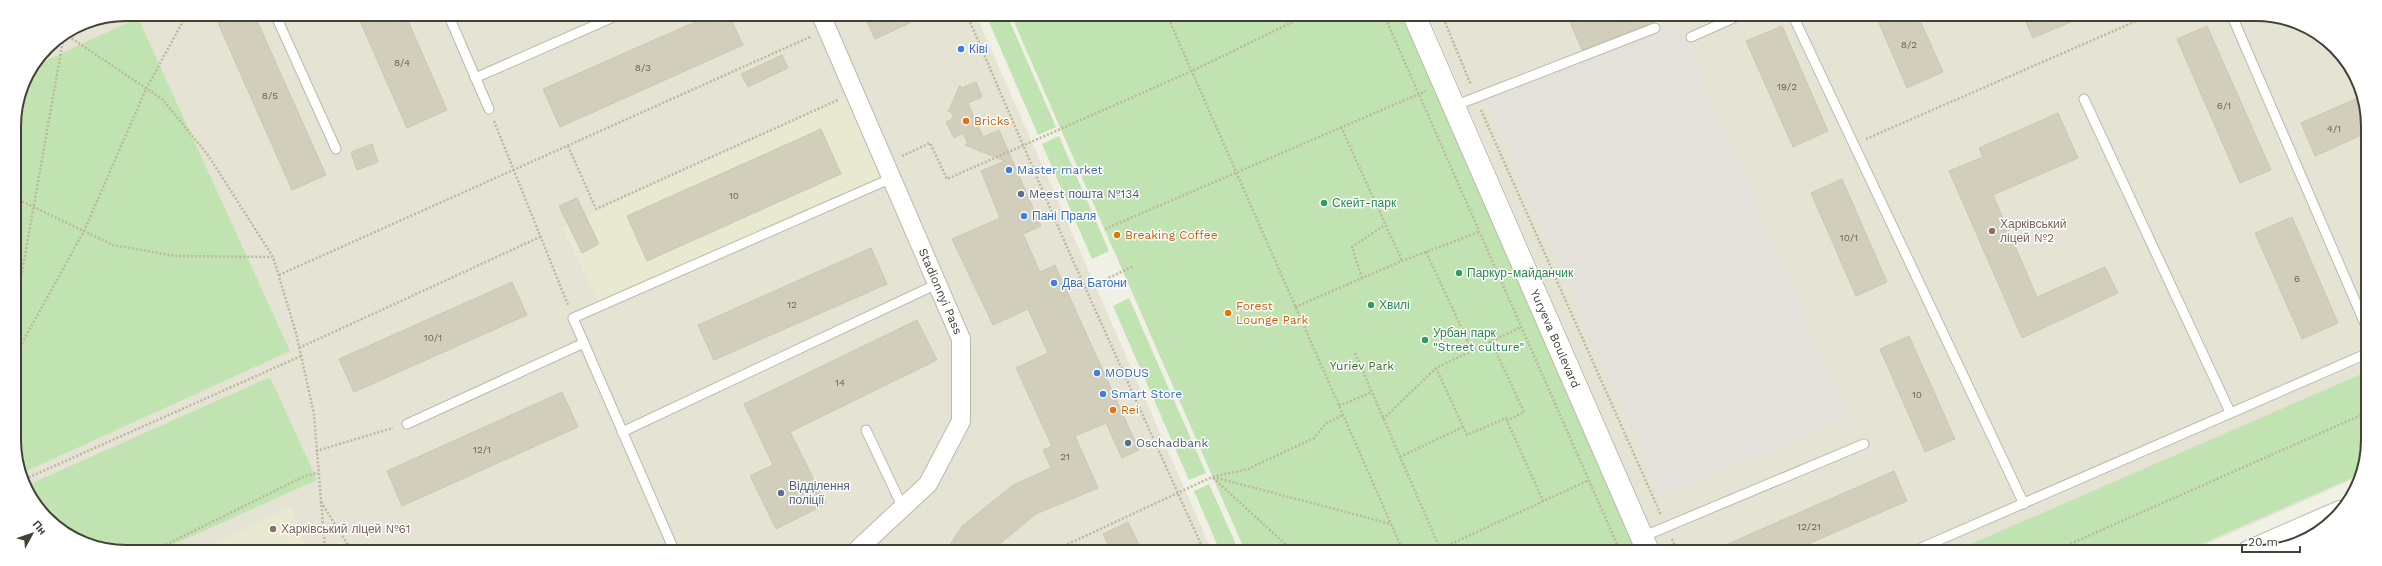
<svg xmlns="http://www.w3.org/2000/svg" width="2382" height="566" viewBox="0 0 2382 566" font-family="'Work Sans',sans-serif">
  <rect width="100%" height="100%" fill="#f1f0e5"/>
  <g fill="#e5e3d4">
    <path d="M126,14L976,15L1212,551L104,550L47,519L16,462L14,119L23,83L47,47L83,22Z"/>
    <path d="M1428,15L2278,16L2335,47L2366,104V462L2360,476L2189,552L1661,551Z"/>
  </g>
  <path fill="#e3e1da" d="M1678,23L1850,419L1661,496L1486,101Z"/>
  <g fill="#e9e8d0">
    <path d="M854,92L892,178L600,306L562,227Z"/>
    <path d="M291,507L308,550H202Z"/>
  </g>
  <g fill="#c1e3b1">
    <path d="M986,15H1007L1056,127L1038,135Z"/>
    <path d="M1011,15H1407L1640,551H1245Z"/>
    <path d="M138,18L290,351L22,473L16,462L14,119L23,83L34,66Z"/>
    <path d="M1059,136L1109,251L1092,259L1042,144Z"/>
    <path d="M1129,298L1206,473L1189,480L1113,306Z"/>
    <path d="M2366,372V462L2361,474L2183,552L1955,551Z"/>
    <path d="M270,377L317,480L161,550H104L47,519L28,485Z"/>
    <path d="M1209,484L1239,551H1220L1194,491Z"/>
  </g>
  <g fill="#d2cebc" stroke="#ccc7af">
    <path d="M214,14H254L326,175L292,190Z"/>
    <path d="M357,14H405L447,110L407,128Z"/>
    <path d="M711,15H729L743,45L560,127L543,89Z"/>
    <path d="M864,15H927L875,39Z"/>
    <path d="M1567,15L1669,16H1670L1582,50Z"/>
    <path d="M1876,16H1918L1943,72L1907,88Z"/>
    <path d="M2023,16H2085L2033,38Z"/>
    <path d="M1782,26L1828,131L1793,147L1746,41Z"/>
    <path d="M2207,26L2271,170L2240,183L2177,39Z"/>
    <path d="M782,55L788,68L748,87L741,74Z"/>
    <path d="M976,82L982,97L968,103L983,137L999,130L1041,226L1023,234L1040,272L1055,265L1139,450L1122,458L1106,423L1075,436L1098,488L1036,514L991,551H946L962,526L1013,485L1051,468L1043,450L1052,446L1016,368L1048,353L1028,309L993,325L952,239L1000,218L981,171L1005,161L965,145L968,144L963,133L954,138L946,122L954,118L950,111L948,112L960,85L961,88Z"/>
    <path d="M2362,96L2366,104V133L2315,156L2301,123Z"/>
    <path d="M2058,113L2078,158L1993,195L2037,297L2105,267L2118,293L2022,338L1949,171L1983,157L1979,148Z"/>
    <path d="M821,129L841,174L647,261L627,216Z"/>
    <path d="M372,144L378,162L357,170L351,152Z"/>
    <path d="M1842,179L1887,282L1856,296L1811,193Z"/>
    <path d="M577,198L599,244L582,253L559,206Z"/>
    <path d="M2292,217L2338,323L2302,339L2255,233Z"/>
    <path d="M871,248L887,284L714,360L698,325Z"/>
    <path d="M512,282L527,315L354,392L339,359Z"/>
    <path d="M917,320L937,360L790,432L826,504L776,529L750,476L773,465L744,404Z"/>
    <path d="M1909,336L1955,439L1925,452L1880,349Z"/>
    <path d="M562,392L578,427L402,506L387,471Z"/>
    <path d="M1894,471L1907,501L1792,551H1712Z"/>
    <path d="M1128,522L1142,551H1111L1103,534Z"/>
  </g>
  <g fill="none" stroke-linecap="round" stroke-linejoin="round">
    <defs>
      <g id="service">
        <path d="M275,14L336,149"/>
        <path d="M448,14L489,109"/>
        <path d="M1793,16L2024,504"/>
        <path d="M2232,16L2366,326"/>
        <path d="M1691,37L1738,16"/>
        <path d="M475,78L618,15"/>
        <path d="M2084,99L2230,412"/>
        <path d="M1454,106L1655,28"/>
        <path d="M407,424L584,343"/>
        <path d="M866,430L903,508"/>
        <path d="M622,432L937,284"/>
        <path d="M1642,537L1864,444"/>
        <path d="M674,550L573,318L892,178"/>
        <path d="M1914,551L2366,354"/>
      </g>
      <g id="minor">
        <path id="s1" d="M821,15L961,339V421L928,484L857,550"/>
      </g>
      <g id="tertiary">
        <path id="s2" d="M1414,15L1648,551"/>
        <path d="M2248,552L2340,512"/>
      </g>
    </defs>
    <use href="#service" stroke="#bcb9a9" stroke-width="11"/>
    <use href="#minor" stroke="#bcb9a9" stroke-width="20"/>
    <use href="#tertiary" stroke="#bcb9a9" stroke-width="24"/>
    <g stroke="#bcb89b" stroke-width="2.5" stroke-dasharray="2 2" stroke-linecap="butt">
      <path d="M967,15L1066,245L1204,551"/>
      <path d="M1167,15L1403,551"/>
      <path d="M1384,15L1620,551"/>
      <path d="M1442,15L1471,85"/>
      <path d="M65,34L162,99L208,155L273,257L296,333L314,414L325,550"/>
      <path d="M1481,110L1661,515"/>
      <path d="M494,121L568,305"/>
      <path d="M1341,127L1402,261"/>
      <path d="M1866,139L2148,16"/>
      <path d="M568,146L596,209L838,100"/>
      <path d="M902,156L930,143L947,179L1192,71L1307,15"/>
      <path d="M15,198L113,245L175,256L272,257"/>
      <path d="M1105,229L1426,91"/>
      <path d="M1426,252L1472,350"/>
      <path d="M279,275L810,37"/>
      <path d="M1362,278L1352,247L1385,225"/>
      <path d="M1087,288L1134,266"/>
      <path d="M1295,307L1402,261L1479,232"/>
      <path d="M15,312L64,35"/>
      <path d="M1491,341L1524,412L1507,421L1543,501"/>
      <path d="M299,348L540,237"/>
      <path d="M1355,353L1441,551"/>
      <path d="M16,354L84,231L146,89L187,14"/>
      <path d="M1436,368L1467,435L1506,418L1507,421"/>
      <path d="M1339,406L1372,392"/>
      <path d="M1383,419L1436,368L1521,327"/>
      <path d="M316,451L393,428"/>
      <path d="M1400,457L1463,427"/>
      <path d="M1213,477L1391,524"/>
      <path d="M1213,478L1293,551"/>
      <path d="M25,479L301,356"/>
      <path d="M321,502L351,550"/>
      <path d="M1672,539L1677,551"/>
      <path d="M1440,549L1589,480"/>
      <path d="M155,550L305,476L318,473"/>
      <path d="M1053,551L1212,477L1248,469L1314,438L1325,424L1343,415"/>
      <path d="M2052,552L2366,413"/>
    </g>
    <use href="#service" stroke="#fff" stroke-width="9"/>
    <use href="#minor" stroke="#fff" stroke-width="18"/>
    <use href="#tertiary" stroke="#fff" stroke-width="22"/>
  </g>
  <g fill="#3f7fe0" stroke="#fff" stroke-width="1.5">
    <circle cx="961" cy="49" r="4"/>
    <circle cx="1009" cy="170" r="4"/>
    <circle cx="1024" cy="216" r="4"/>
    <circle cx="1054" cy="283" r="4"/>
    <circle cx="1097" cy="373" r="4"/>
    <circle cx="1103" cy="394" r="4"/>
  </g>
  <g fill="#e8710a" stroke="#fff" stroke-width="1.5">
    <circle cx="966" cy="121" r="4"/>
    <circle cx="1117" cy="235" r="4"/>
    <circle cx="1228" cy="313" r="4"/>
    <circle cx="1113" cy="410" r="4"/>
  </g>
  <g fill="#5c6f8a" stroke="#fff" stroke-width="1.5">
    <circle cx="1021" cy="194" r="4"/>
    <circle cx="1128" cy="443" r="4"/>
    <circle cx="781" cy="493" r="4"/>
  </g>
  <g fill="#2e9e5b" stroke="#fff" stroke-width="1.5">
    <circle cx="1324" cy="203" r="4"/>
    <circle cx="1459" cy="273" r="4"/>
    <circle cx="1371" cy="305" r="4"/>
    <circle cx="1425" cy="340" r="4"/>
  </g>
  <g fill="#8d6e63" stroke="#fff" stroke-width="1.5">
    <circle cx="1992" cy="231" r="4"/>
    <circle cx="273" cy="529" r="4"/>
  </g>
  <g text-anchor="middle" dominant-baseline="central" stroke-width="3" stroke-linejoin="round" paint-order="stroke">
    <g font-size="10" fill="#676457">
      <text x="1909" y="44">8/2</text>
      <text x="402" y="62">8/4</text>
      <text x="643" y="67">8/3</text>
      <text x="1787" y="86">19/2</text>
      <text x="270" y="95">8/5</text>
      <text x="2224" y="105">6/1</text>
      <text x="2334" y="128">4/1</text>
      <text x="734" y="195">10</text>
      <text x="1849" y="237">10/1</text>
      <text x="2297" y="278">6</text>
      <text x="792" y="304">12</text>
      <text x="433" y="337">10/1</text>
      <text x="840" y="382">14</text>
      <text x="1917" y="394">10</text>
      <text x="482" y="449">12/1</text>
      <text x="1065" y="456">21</text>
      <text x="1809" y="526">12/21</text>
    </g>
    <g font-size="12" fill="#366cbe" stroke="#fff" text-anchor="start">
      <text x="969" y="49">Ківі</text>
      <text x="1017" y="170">Master market</text>
      <text x="1032" y="216">Пані Праля</text>
      <text x="1062" y="283">Два Батони</text>
      <text x="1105" y="373">MODUS</text>
      <text x="1111" y="394">Smart Store</text>
    </g>
    <g font-size="12" fill="#c56008" stroke="#fff" text-anchor="start">
      <text x="974" y="121">Bricks</text>
      <text x="1125" y="235">Breaking Coffee</text>
      <text x="1236" y="306">Forest<tspan x="1236" dy="14">Lounge Park</tspan></text>
      <text x="1121" y="410">Rei</text>
    </g>
    <g font-size="12" fill="#4e5e75" stroke="#fff" text-anchor="start">
      <text x="1029" y="194">Meest пошта №134</text>
      <text x="1136" y="443">Oschadbank</text>
      <text x="789" y="486">Відділення<tspan x="789" dy="14">поліції</tspan></text>
    </g>
    <g font-size="12" fill="#27864d" stroke="#fff" text-anchor="start">
      <text x="1332" y="203">Скейт-парк</text>
      <text x="1467" y="273">Паркур-майданчик</text>
      <text x="1379" y="305">Хвилі</text>
      <text x="1433" y="333">Урбан парк<tspan x="1433" dy="14">"Street culture"</tspan></text>
    </g>
    <g font-size="12" fill="#785e54" stroke="#fff" text-anchor="start">
      <text x="2000" y="224">Харківський<tspan x="2000" dy="14">ліцей №2</tspan></text>
      <text x="281" y="529">Харківський ліцей №61</text>
    </g>
    <g font-size="12" fill="#434135" stroke="#fff">
      <text stroke="none"><textPath href="#s1" startOffset="301">Stadionnyi Pass</textPath></text>
      <text stroke="none"><textPath href="#s2" startOffset="353">Yuryeva Boulevard</textPath></text>
    </g>
    <g font-size="12" fill="#38702e" stroke="#fff">
      <text x="1362" y="366">Yuriev Park</text>
    </g>
  </g>
  <path d="M0 0H2382V566H0ZM126 21H2256A105 105 0 0 1 2361 126V440A105 105 0 0 1 2256 545H126A105 105 0 0 1 21 440V126A105 105 0 0 1 126 21Z" fill="#fff" fill-rule="evenodd"/>
  <path fill="none" stroke="#434135" stroke-width="2" d="M126 21H2256A105 105 0 0 1 2361 126V440A105 105 0 0 1 2256 545H126A105 105 0 0 1 21 440V126A105 105 0 0 1 126 21Z"/>
  <g transform="translate(32 534) rotate(50)" stroke="#ffffff" stroke-width="3" paint-order="stroke">
  <path d="M0-3L7 15L0 10L-7 15Z" fill="#434135"/>
  <text y="-6" font-size="11" font-weight="bold" text-anchor="middle" fill="#434135">Пн</text>
  </g>
  <path d="M2242 546v6h58v-6" fill="none" stroke="#434135" stroke-width="2"/>
  <text x="2248" y="546" font-size="12" fill="#434135" stroke="#ffffff" stroke-width="3" paint-order="stroke">20 m</text>
</svg>
